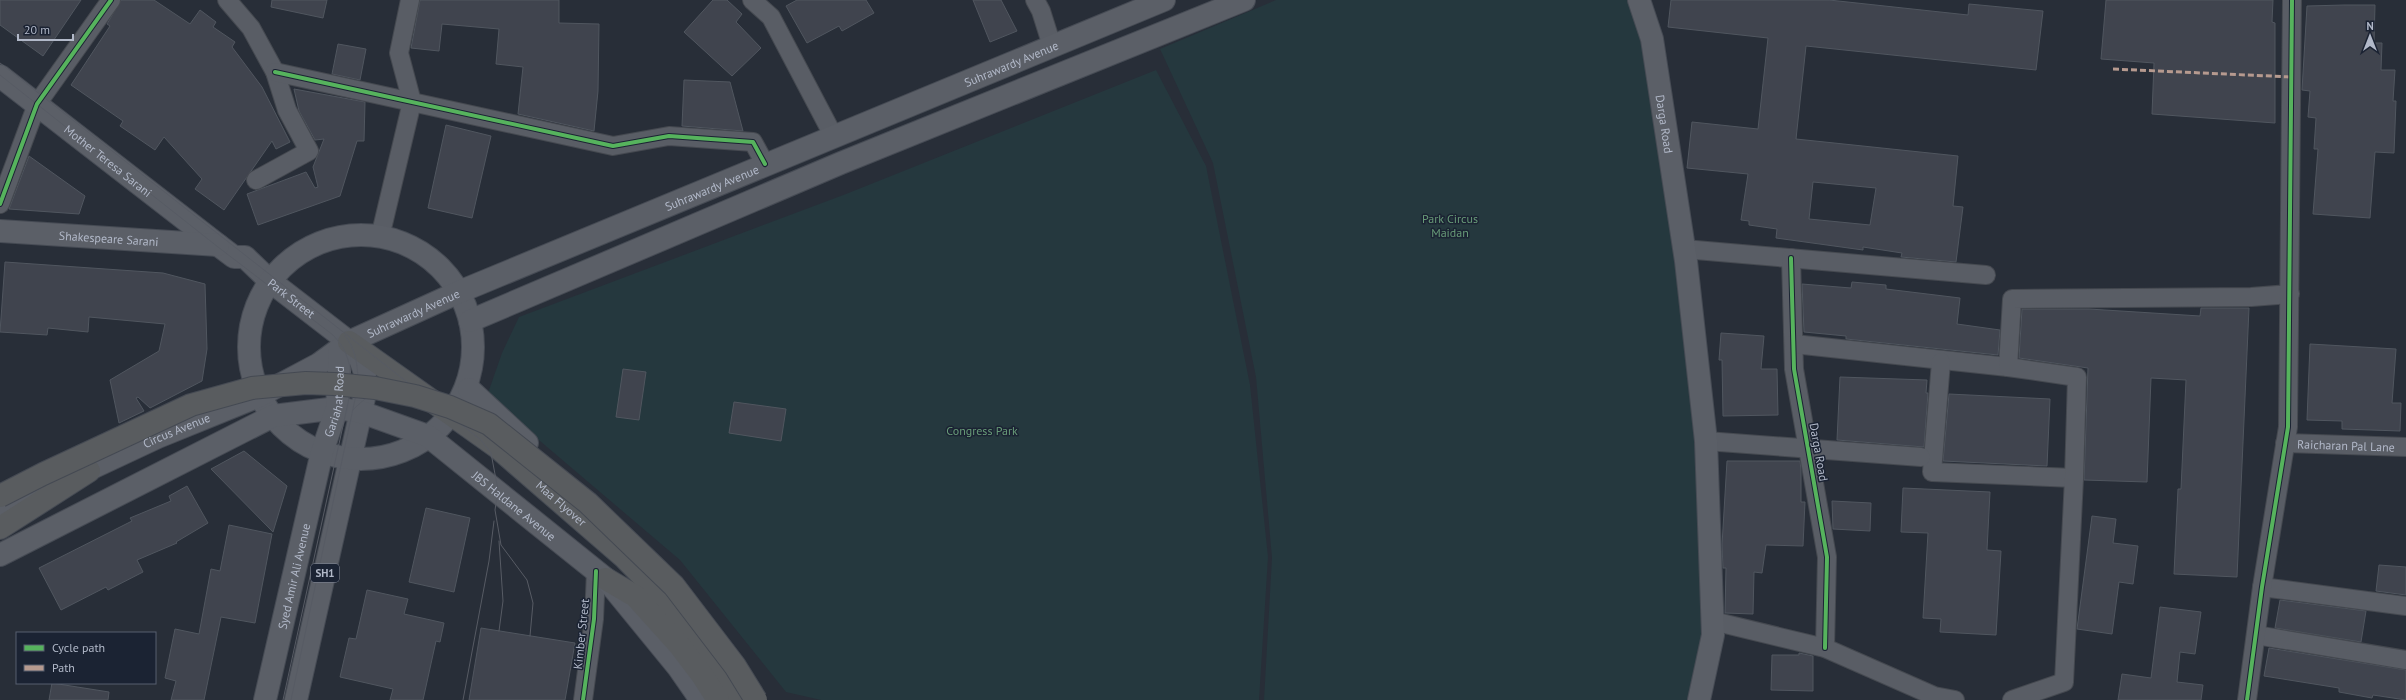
<svg xmlns="http://www.w3.org/2000/svg" width="2406" height="700" viewBox="0 0 2406 700" font-family="'PT Sans',sans-serif">
  <rect width="100%" height="100%" fill="#282e38"/>
  <g fill="#25383e">
    <path d="M1276,0H1627L1647,49L1706,451L1704,634L1689,700H1264L1272,558L1256,377L1213,163L1160,49Z"/>
    <path d="M1156,70L1206,166L1250,385L1268,557L1259,700H821L786,692L680,560L487,396L502,353L519,317L846,194Z"/>
  </g>
  <g fill="#40444e" stroke="#50565f" fill-rule="evenodd">
    <path d="M0,0H81L43,56L0,25Z"/>
    <path d="M121,0H154L190,24L200,10L216,22L213,27L235,42L232,47L262,87L290,142L276,149L272,141L224,210L195,189L202,179L164,137L155,150L120,126L123,121L71,85L110,26L107,24Z"/>
    <path d="M272,0H327L323,18L271,7Z"/>
    <path d="M420,0H559V23L599,24L598,91L594,131L518,114L523,67L496,64L499,29L442,24L439,51L411,48Z"/>
    <path d="M713,0H727L742,14L736,22L761,48L732,76L684,32Z"/>
    <path d="M797,0H866L874,13L842,31L839,26L807,43L786,6Z"/>
    <path d="M973,0H1001L1017,31L990,42Z"/>
    <path d="M1671,0H1829L1968,15L1969,4L2043,11L2036,70L1806,46L1796,139L1958,156L1953,206L1963,207L1956,262L1901,257L1902,253L1863,247V250L1776,238L1777,229L1749,225V221L1741,220L1748,174L1687,168L1692,122L1758,129L1768,38L1668,27ZM1813,182L1876,188L1870,225L1809,219Z"/>
    <path d="M2106,0H2273L2272,22L2275,23V123L2152,114L2154,63L2101,59Z"/>
    <path d="M2344,5H2375L2374,43H2382L2381,70H2395L2393,101H2396L2394,153L2375,152L2370,218L2313,214L2318,149H2314L2316,118L2308,117L2310,91L2302,90L2307,6Z"/>
    <path d="M338,44L366,49L360,80L332,74Z"/>
    <path d="M684,80L730,82L743,131L682,126Z"/>
    <path d="M294,89L365,102L364,141H357L340,196L258,225L247,194L306,172L315,188L318,187L313,167L324,139L315,140L299,111Z"/>
    <path d="M446,125L491,136L472,218L428,208Z"/>
    <path d="M29,156L85,196L79,214L9,209Z"/>
    <path d="M5,262L163,273L205,284L207,349L202,381L150,408L138,397L136,398L144,411L119,423L110,380L159,351L165,324L89,317L88,332L48,328L47,335L0,332Z"/>
    <path d="M1852,282L1886,285V289L1960,298L1957,324L2000,330L1998,355L1846,339V336L1804,332L1802,284L1851,288Z"/>
    <path d="M2201,308H2249L2237,577L2174,574L2178,489H2181L2186,380L2151,378L2147,482L2084,480L2088,368L2019,358L2022,309H2089L2200,316Z"/>
    <path d="M1721,333L1764,336L1761,369H1777L1778,415L1723,416L1722,360H1719Z"/>
    <path d="M2310,344L2396,349L2392,403H2401L2400,431L2342,429V421L2307,420Z"/>
    <path d="M623,369L646,372L639,420L616,417Z"/>
    <path d="M1840,377L1927,380L1926,393H1928L1924,447L1837,440Z"/>
    <path d="M1949,394L2050,399L2047,466L1943,461Z"/>
    <path d="M734,402L786,409L781,441L729,433Z"/>
    <path d="M244,451L287,486L273,532L211,469Z"/>
    <path d="M1727,461H1800L1801,470V502H1805L1803,546L1766,545L1762,573L1754,572L1753,614L1725,613L1726,568H1723L1722,545Z"/>
    <path d="M187,486L208,523L176,542L177,543L137,560L143,572L108,590L106,587L61,610L39,568L132,521L130,518L171,501L169,496Z"/>
    <path d="M1903,488L1990,492L1987,550L2001,551L1996,635L1940,632L1941,619L1923,618L1928,533L1901,532Z"/>
    <path d="M1832,501L1871,503L1870,531L1833,529Z"/>
    <path d="M426,508L470,518L454,592L409,582Z"/>
    <path d="M2092,516L2116,519L2113,543L2138,546L2133,584L2119,582L2112,634L2077,629Z"/>
    <path d="M229,525L272,534L255,623L221,617L204,700H171L176,681L165,678L175,629L199,634L211,569L220,571Z"/>
    <path d="M2379,565L2406,567V595L2376,591Z"/>
    <path d="M367,590L408,599L404,614L444,623L440,642L436,641L423,700H390L393,689L340,677L349,638L356,639Z"/>
    <path d="M2280,600L2366,611L2361,642L2275,628Z"/>
    <path d="M2160,607L2201,612L2195,654L2180,652L2177,682L2203,685L2201,700H2118L2122,674L2151,678Z"/>
    <path d="M481,628L575,643L565,700H469Z"/>
    <path d="M2269,648L2406,670V700L2373,695L2372,698L2339,692V688L2264,676Z"/>
    <path d="M1799,653L1813,656V691L1771,690L1772,655H1799Z"/>
    <path d="M52,683L109,692L108,700H49Z"/>
  </g>
  <g fill="none" stroke-linecap="round" stroke-linejoin="round">
    <defs>
      <g id="minor">
        <path d="M227,0L251,28L275,72L287,110L309,151L256,180"/>
        <path d="M752,0L771,17L834,137"/>
        <path d="M1035,0L1041,11L1052,46"/>
        <path d="M275,72L613,146L669,136L753,142L765,164"/>
        <path d="M0,204L37,104L111,0"/>
        <path d="M380,237L412,102L399,53L410,0"/>
        <path d="M1684,249L1986,275"/>
        <path d="M1791,258L1794,369L1827,557L1825,648"/>
        <path d="M1794,344L2008,367"/>
        <path d="M1941,362L1932,472L2074,478"/>
        <path d="M1706,441L1921,457"/>
        <path id="s1" d="M2285,443L2406,447"/>
        <path d="M2262,587L2406,606"/>
        <path d="M1713,621L1825,648L1934,696L1955,700"/>
        <path d="M2256,635L2406,660"/>
        <path d="M583,700L594,619L596,571"/>
        <path d="M2012,700L2064,682L2074,478L2077,377L2008,367L2012,299L2251,297L2290,294"/>
        <path d="M2247,700L2262,587L2288,427L2292,0"/>
      </g>
      <g id="major">
        <path id="s2" d="M1639,0L1652,39L1686,261L1706,441L1713,635L1699,700"/>
        <path id="s3" d="M0,76L218,245L234,257H245L270,281L349,342L360,359L365,373L364,398L296,700"/>
        <path id="s4" d="M0,231L218,245"/>
        <circle cx="361" cy="347" r="112"/>
        <path d="M470,321L841,163L1244,0"/>
        <path d="M469,389L527,443"/>
        <path id="s5" d="M0,511L158,437L259,396L319,364L349,342L459,292L1164,0"/>
        <path id="s6" d="M0,555L273,416L337,408L361,412L428,436L606,579L678,667L701,700"/>
        <path id="s7" d="M265,700L322,452L337,408L340,349"/>
      </g>
      <g id="highway">
        <path id="s8" d="M349,342L497,447L625,558L672,606L703,642L739,700"/>
        <path d="M0,528L89,471"/>
        <path d="M606,579L635,596L680,646L702,675L718,700"/>
      </g>
    </defs>
    <use href="#minor" stroke="#454950" stroke-width="20"/>
    <use href="#major" stroke="#464b54" stroke-width="24"/>
    <use href="#highway" stroke="#454a53" stroke-width="24"/>
    <use href="#minor" stroke="#595d65" stroke-width="18"/>
    <use href="#major" stroke="#5b5f67" stroke-width="22"/>
    <use href="#highway" stroke="#595c5f" stroke-width="22"/>
    <g stroke="#575b64" stroke-width="1">
      <path d="M0,63L481,440L491,453L498,490L495,510L501,545L527,580L533,603L530,636"/>
      <path id="s9" d="M0,75L218,247L333,335C348,351 352,367 351,389L283,700"/>
      <path d="M353,410C371,391 389,382 415,390"/>
      <path d="M499,631L503,601L499,541"/>
      <path d="M291,700L357,390C359,372 357,350 345,336"/>
      <path d="M463,700L489,561L494,521"/>
    </g>
    <defs>
      <path id="highway-bridge" d="M0,496L43,474L191,405L252,388L306,383L334,384L375,388L415,396L450,407L489,424L588,503L674,586L735,666L756,700"/>
    </defs>
    <use href="#highway-bridge" stroke="#454a53" stroke-width="24" stroke-linecap="butt"/>
    <use href="#highway-bridge" stroke="#595c5f" stroke-width="22"/>
    <path stroke="#b69a8f" stroke-width="3" stroke-dasharray="6 3" stroke-linecap="butt" d="M2113,69L2292,77"/>
    <defs>
      <g id="cycleway">
        <path d="M275,72L613,146L669,136L753,142L765,164"/>
        <path d="M0,204L37,104L111,0"/>
        <path d="M1791,258L1794,369L1827,557L1825,648"/>
        <path d="M583,700L594,619L596,571"/>
        <path d="M2247,700L2262,587L2288,427L2292,0"/>
      </g>
    </defs>
    <use href="#cycleway" stroke="#1b2333" stroke-width="6"/>
    <use href="#cycleway" stroke="#56b35d" stroke-width="4"/>
  </g>
  <g text-anchor="middle" dominant-baseline="central" stroke-width="3" stroke-linejoin="round" paint-order="stroke">
    <rect fill="#1b2333" stroke="#858c9c" stroke-width="1" x="311" y="564" width="28" height="18" rx="3"/>
    <g font-size="11" font-weight="bold" fill="#b2b9c9">
      <text x="325" y="573">SH1</text>
    </g>
    <g font-size="12" fill="#b2b9c9" stroke="#1b2333">
      <text stroke="none"><textPath href="#s5" startOffset="1107">Suhrawardy Avenue</textPath></text>
      <text stroke="none"><textPath href="#s2" startOffset="127">Darga Road</textPath></text>
      <text stroke="none"><textPath href="#s9" startOffset="138">Mother Teresa Sarani</textPath></text>
      <text stroke="none"><textPath href="#s5" startOffset="783">Suhrawardy Avenue</textPath></text>
      <text stroke="none"><textPath href="#s4" startOffset="109">Shakespeare Sarani</textPath></text>
      <text stroke="none"><textPath href="#s3" startOffset="369">Park Street</textPath></text>
      <text stroke="none"><textPath href="#s5" startOffset="459">Suhrawardy Avenue</textPath></text>
      <text stroke="none"><textPath href="#s7" startOffset="307">Gariahat Road</textPath></text>
      <text stroke="none"><textPath href="#s5" startOffset="194">Circus Avenue</textPath></text>
      <text stroke="none"><textPath href="#s1" startOffset="61">Raicharan Pal Lane</textPath></text>
      <text transform="translate(1819 452) rotate(80)">Darga Road</text>
      <text stroke="none"><textPath href="#s8" startOffset="267">Maa Flyover</textPath></text>
      <text stroke="none"><textPath href="#s6" startOffset="577">JBS Haldane Avenue</textPath></text>
      <text stroke="none"><textPath href="#s7" startOffset="127">Syed Amir Ali Avenue</textPath></text>
      <text transform="translate(581 634) rotate(-84)">Kimber Street</text>
    </g>
    <g font-size="12" fill="#689b78" stroke="#1b2333">
      <text x="1450" y="218">Park Circus<tspan x="1450" dy="14">Maidan</tspan></text>
      <text x="982" y="430">Congress Park</text>
    </g>
  </g>
  <rect x="16" y="632" width="140" height="52" fill="#1b2333" stroke="#575f6f"/>
  <rect x="24" y="645" width="20" height="6" fill="#56b35d" stroke="#575f6f"/>
  <text x="52" y="652" font-size="12" fill="#b2b9c9">Cycle path</text>
  <rect x="24" y="665" width="20" height="6" fill="#b69a8f" stroke="#575f6f"/>
  <text x="52" y="672" font-size="12" fill="#b2b9c9">Path</text>
  <g transform="translate(2370 36)" stroke="#1b2333" stroke-width="3" paint-order="stroke">
  <path d="M0-3L7 15L0 10L-7 15Z" fill="#b2b9c9"/>
  <text y="-6" font-size="11" font-weight="bold" text-anchor="middle" fill="#b2b9c9">N</text>
  </g>
  <path d="M18 34v6h55v-6" fill="none" stroke="#b2b9c9" stroke-width="2"/>
  <text x="24" y="34" font-size="12" fill="#b2b9c9" stroke="#1b2333" stroke-width="3" paint-order="stroke">20 m</text>
</svg>
